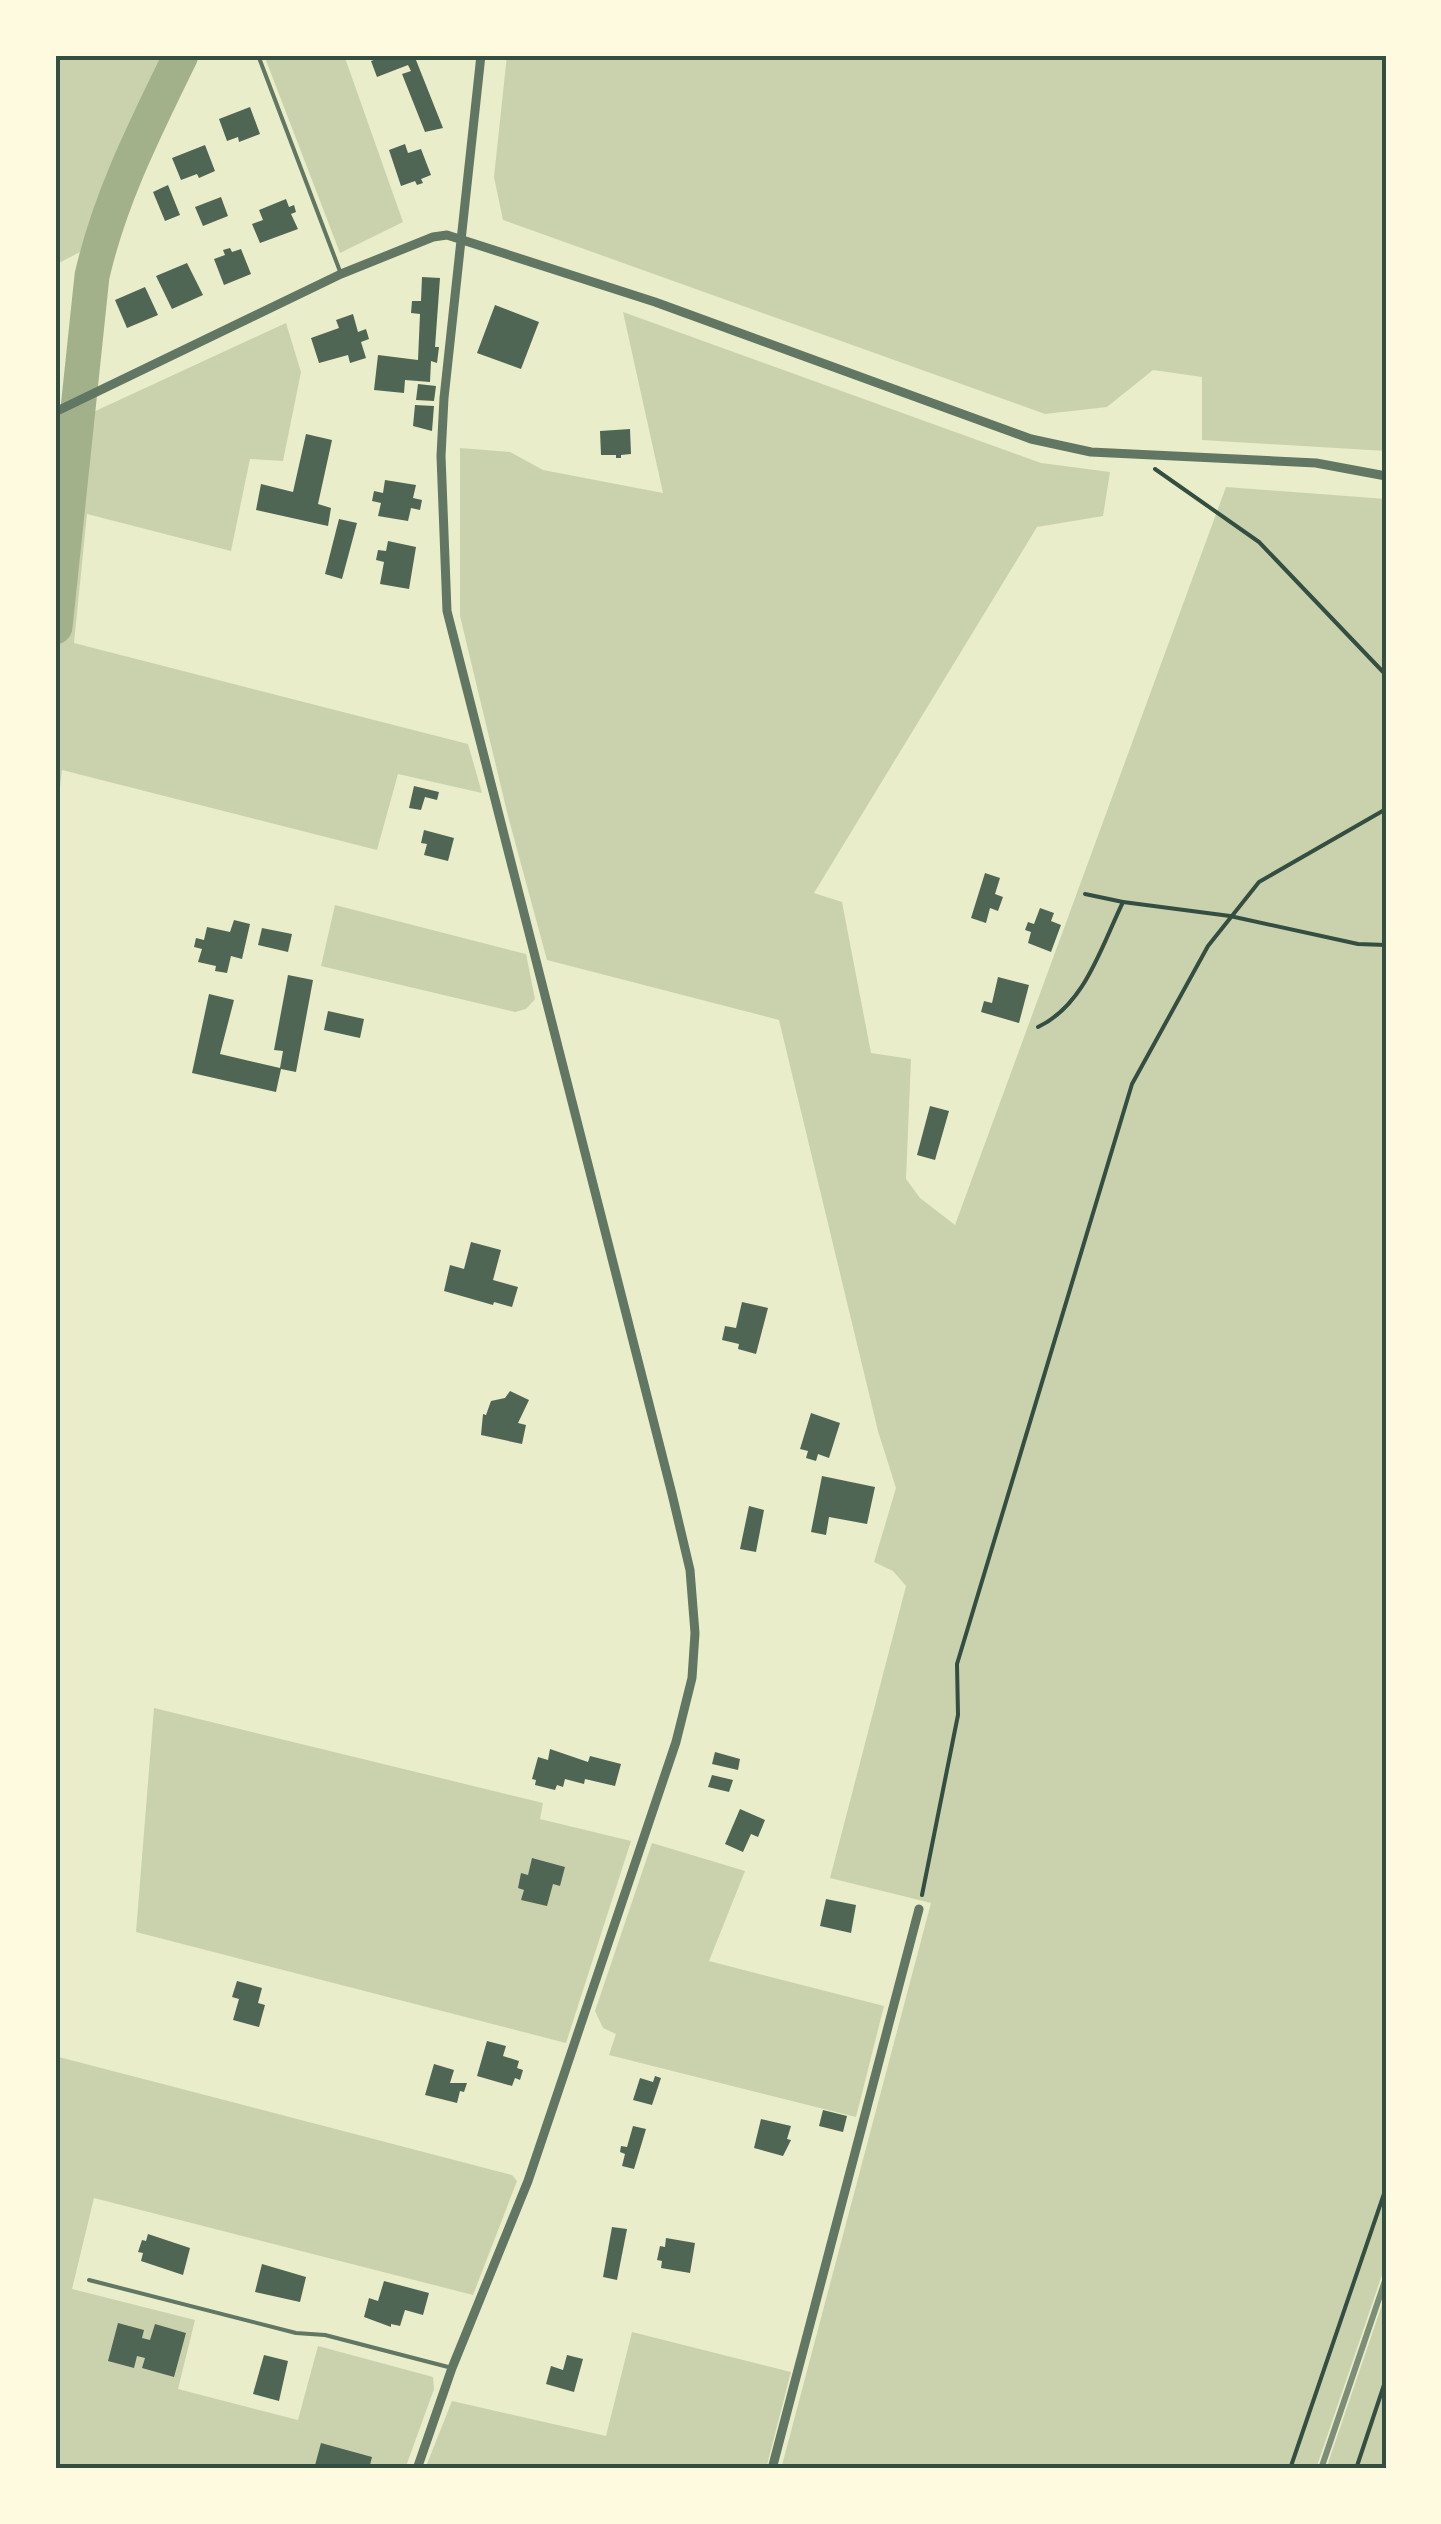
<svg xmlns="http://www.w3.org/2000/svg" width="1441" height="2524" viewBox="0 0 1441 2524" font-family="'Noto Serif',serif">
  <rect width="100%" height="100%" fill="#e9edc9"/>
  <g fill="#cad2ad">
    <path d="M55,55H165L117,159L80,252L55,265Z"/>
    <path d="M264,55H344L403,222L340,253Z"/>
    <path d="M507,55H1386V451L1202,440V377L1153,370L1107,407L1045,414L503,220L494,177Z"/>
    <path d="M623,312L1041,463L1110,472L1103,516L1037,527L814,893L842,902L871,1053L911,1059L906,1179L920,1198L955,1225L1226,487L1386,499V2263L1316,2469H781L931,1903L830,1878L906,1586L893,1571L874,1562L896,1488L878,1431L779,1020L547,960L508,816L460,616V448L510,452L543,470L663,493Z"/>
    <path d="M286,323L301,372L283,461L250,459L231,551L87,514L74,643L468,744L482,793L398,774L377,850L62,770L55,830V497L63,426Z"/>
    <path d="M335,905L526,954L535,999L526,1009L515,1012L321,966Z"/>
    <path d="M154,1708L543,1803L540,1819L631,1841L566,2043L136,1932Z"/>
    <path d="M652,1843L745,1871L709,1961L884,2006L856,2117L609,2055L616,2034L603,2028L595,2011Z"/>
    <path d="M55,2056L512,2175L517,2181L473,2295L94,2198L72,2289L195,2320L178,2389L298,2420L318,2346L433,2377L434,2389L405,2469H55Z"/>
    <path d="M1386,2293V2469H1326Z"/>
    <path d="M632,2332L791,2372L766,2469H425L452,2401L606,2436Z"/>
  </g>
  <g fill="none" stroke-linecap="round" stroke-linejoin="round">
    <path stroke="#a3b18a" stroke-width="35" d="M55,627L92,276C110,197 146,127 181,55"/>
  </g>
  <g fill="#4f6655">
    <path d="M387,55H404L405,58L414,55L443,128L425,132L402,74L411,71L408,65L377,77L371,61Z"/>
    <path d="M250,107L260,134L239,142L238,137L227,141L219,119Z"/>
    <path d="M405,144L408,153L421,149L431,175L421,179L423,183L417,185L415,181L401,186L389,150Z"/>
    <path d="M205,145L215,171L199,178L197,174L181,180L172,158Z"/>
    <path d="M168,185L180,215L165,221L153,192Z"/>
    <path d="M221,197L228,216L203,226L195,207Z"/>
    <path d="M286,199L289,207L294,205L296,212L291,214L298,229L260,243L252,224L263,220L259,210Z"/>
    <path d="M230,248L232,252L241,249L251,274L224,285L214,259L225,255L223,250Z"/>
    <path d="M187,263L203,295L172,309L156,276Z"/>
    <path d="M422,277L440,278L435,347H439L437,363L431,361L430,382L405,380L404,393L374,390L378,355L418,360L420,314L411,313L412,301H421Z"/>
    <path d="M145,287L158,315L127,328L115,300Z"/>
    <path d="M495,305L539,322L521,369L477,353Z"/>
    <path d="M353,314L358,332L366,329L369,339L361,342L366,358L350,363L348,355L319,363L311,338L339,328L336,320Z"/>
    <path d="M418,384L436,386L434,401L416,400Z"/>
    <path d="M415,405L434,406L432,431L413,426Z"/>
    <path d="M630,429L631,454L621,455V458H616V455H601L600,431Z"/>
    <path d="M306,434L332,440L318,504L331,508L328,526L256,510L261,484L293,492Z"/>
    <path d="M385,480L416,485L413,498L422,500L420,510L411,508L408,521L378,516L381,503L372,501L374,491L383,493Z"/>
    <path d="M339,519L357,523L342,579L325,574Z"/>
    <path d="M388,541L416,547L409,589L380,584L384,562L376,560L378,550L386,551Z"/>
    <path d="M414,786L439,792L437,800L425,797L421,810L409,808Z"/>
    <path d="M424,830L454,838L448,861L424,855L427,844L421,843Z"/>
    <path d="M985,873L1000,878L995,894L1003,897L998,911L990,908L986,923L971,918Z"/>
    <path d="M1040,908L1054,913L1051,921L1061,925L1051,952L1028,943L1031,932L1025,930L1028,922L1034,924Z"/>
    <path d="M234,920L250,924L242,959L231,956L227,973L215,971L216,966L198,962L202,949L194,947L196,938L204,940L207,927L230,932Z"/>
    <path d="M262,928L292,934L288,952L258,945Z"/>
    <path d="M288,975L313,980L296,1072L281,1069L276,1092L192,1073L209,994L234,1000L220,1054L280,1068L283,1051L274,1050Z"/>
    <path d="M998,977L1029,985L1019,1023L981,1012L984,1001L992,1003Z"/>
    <path d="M328,1011L364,1019L360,1038L324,1030Z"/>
    <path d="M930,1106L949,1111L935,1160L917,1155Z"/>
    <path d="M471,1242L501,1250L493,1280L518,1287L512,1307L494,1302L493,1305L444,1291L450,1265L464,1269Z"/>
    <path d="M742,1302L768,1308L756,1354L738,1349L739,1344L722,1340L725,1326L736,1328Z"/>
    <path d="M510,1391L529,1400L518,1423L526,1425L522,1444L481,1435L483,1414L486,1415L491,1401L505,1398Z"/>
    <path d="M811,1413L840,1423L829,1458L818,1454L816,1461L806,1458L808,1451L800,1449Z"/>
    <path d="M822,1476L875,1487L867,1524L829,1517L826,1535L811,1532Z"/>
    <path d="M749,1506L764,1510L756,1552L740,1549Z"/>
    <path d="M550,1749L588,1762L590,1756L621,1764L615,1786L585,1779L584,1784L565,1779L563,1787L557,1785L555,1790L535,1785L536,1780L532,1779L538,1757L548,1760Z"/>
    <path d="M715,1752L740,1759L738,1770L712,1764Z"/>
    <path d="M712,1775L733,1780L729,1792L708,1787Z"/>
    <path d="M740,1809L765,1820L758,1837L751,1834L743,1852L725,1844Z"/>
    <path d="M532,1858L565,1867L560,1886L553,1884L547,1906L521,1900L524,1890L518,1888L521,1873L528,1875Z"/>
    <path d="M826,1899L856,1905L851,1933L820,1926Z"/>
    <path d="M237,1981L262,1988L258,2003L265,2005L259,2027L233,2020L239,1999L232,1997Z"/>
    <path d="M487,2041L506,2046L503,2056L519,2061L517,2068L523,2070L520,2080L515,2078L512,2086L477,2076Z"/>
    <path d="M434,2064L454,2070L450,2083H467L464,2092L460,2091L457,2103L425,2095Z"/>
    <path d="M655,2076L661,2078L652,2105L633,2100L640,2078L653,2082Z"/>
    <path d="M823,2110L847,2116L843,2132L819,2126Z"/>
    <path d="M761,2119L791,2126L787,2139L791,2140L783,2156L754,2148Z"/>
    <path d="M633,2126L646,2129L634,2169L622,2166L625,2154L620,2152L621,2146L627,2147Z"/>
    <path d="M612,2227L627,2229L617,2280L603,2277Z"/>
    <path d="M148,2234L190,2248L183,2275L141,2261L143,2253L138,2252L142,2240L146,2241Z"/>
    <path d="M666,2238L695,2243L690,2273L661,2268L662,2261L657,2260L660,2246L665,2247Z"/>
    <path d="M262,2264L306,2277L300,2302L255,2292Z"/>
    <path d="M384,2281L429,2293L423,2315L405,2310L400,2326L391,2324V2327L364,2317L369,2298L378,2301Z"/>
    <path d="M118,2323L144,2330L142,2338L150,2340L155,2324L186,2333L174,2377L142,2368L145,2358L137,2356L134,2368L108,2361Z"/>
    <path d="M264,2355L288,2361L279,2401L253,2394Z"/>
    <path d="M567,2355L583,2359L574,2392L546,2384L551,2366L563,2370Z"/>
    <path d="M321,2443L372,2457L369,2469H314Z"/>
  </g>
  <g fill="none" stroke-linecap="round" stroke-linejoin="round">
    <g stroke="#344e41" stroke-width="4">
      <path d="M1155,469L1259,542L1386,675"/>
      <path d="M1085,894L1123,902"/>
      <path d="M1038,1027C1085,1005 1101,947 1123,902L1230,916L1358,944L1386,945"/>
      <path d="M922,1895L958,1715L957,1664L1132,1084L1208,946L1259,882L1386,809"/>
      <path d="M1290,2469L1386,2188"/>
      <path d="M1356,2469L1386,2379"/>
    </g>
    <g stroke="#617663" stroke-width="4">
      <path d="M258,55L341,274"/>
      <path d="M89,2280L296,2333L325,2335L452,2368"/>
    </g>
    <g stroke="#617663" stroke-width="9">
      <path d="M55,412L341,274L433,237L447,235L655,302L1031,439L1091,452L1316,463L1386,476"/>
      <path d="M417,2469L452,2368L528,2181L676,1742L692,1678L695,1633L690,1570L672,1494L447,611L441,456L444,398L481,55"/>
      <path d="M772,2469L919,1909"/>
    </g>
    <path stroke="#7c8e77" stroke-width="6" d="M1321,2469L1386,2278"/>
  </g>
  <rect width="1441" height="2524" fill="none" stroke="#fefae0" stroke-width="115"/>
  <rect x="58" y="58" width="1326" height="2408" fill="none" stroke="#344e41" stroke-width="4"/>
</svg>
